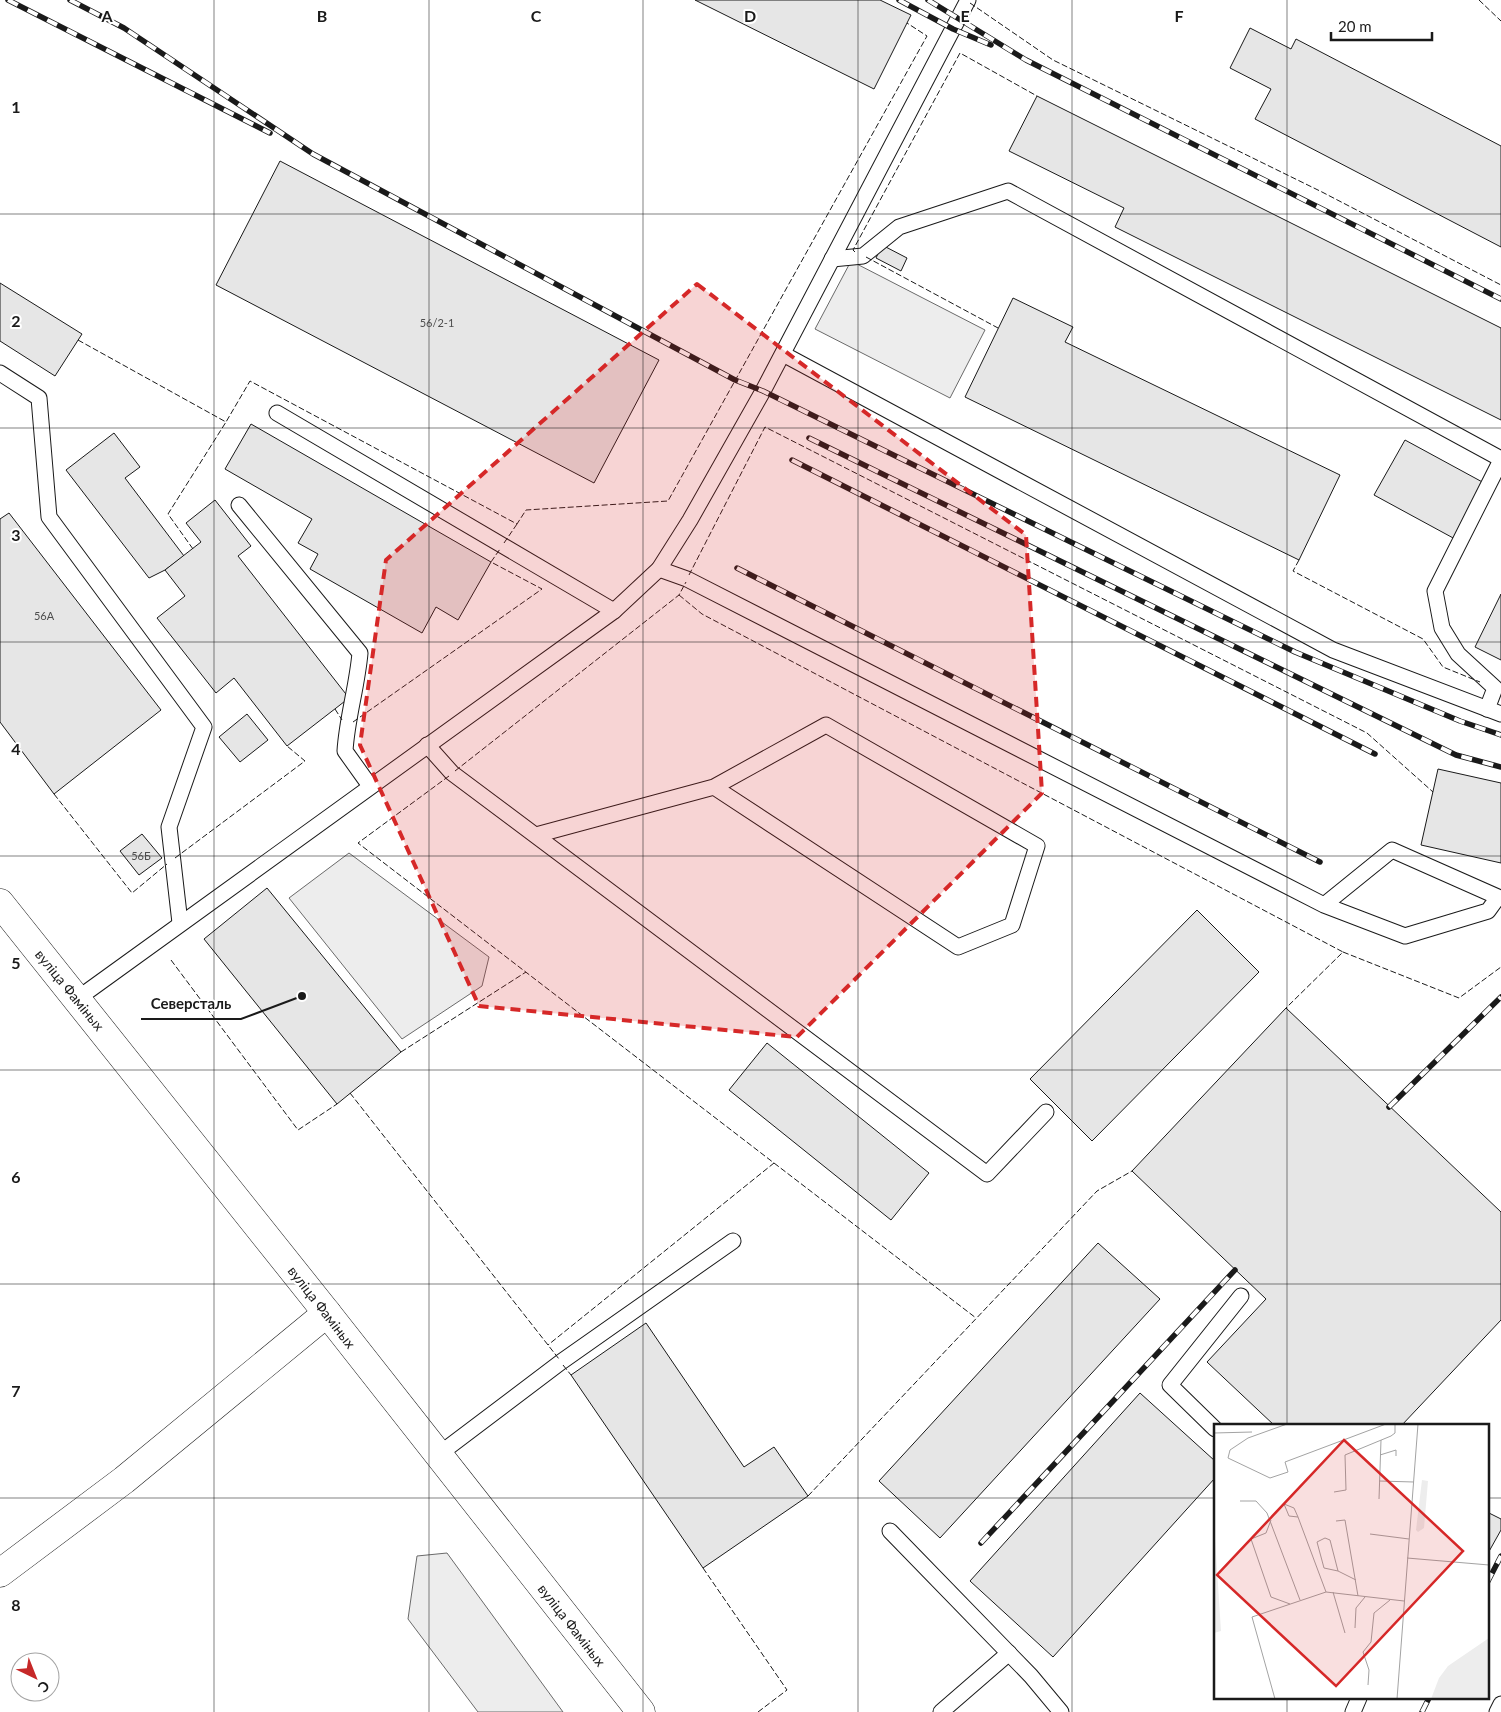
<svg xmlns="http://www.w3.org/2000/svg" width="1501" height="1712" viewBox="0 0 1501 1712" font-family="Lato,sans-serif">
  <rect width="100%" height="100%" fill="#fff"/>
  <g fill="#ededed" stroke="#6a6a6a">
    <path d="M851,261L985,330L950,398L815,329Z"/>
    <path d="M349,853L489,957L482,986L402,1039L289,898Z"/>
    <path d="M447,1553L563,1712H478L408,1619L417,1556Z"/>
  </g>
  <g fill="#e6e6e6" stroke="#1a1a1a">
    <path d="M695,0H880L911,15L874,89Z"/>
    <path d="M1250,28L1291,49L1296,39L1501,146V247L1255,119L1271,89L1230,68Z"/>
    <path d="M1037,96L1501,328V420L1115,227L1124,208L1009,151Z"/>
    <path d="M280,161L659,360L594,483L216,285Z"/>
    <path d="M882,245L907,258L901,271L876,258Z"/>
    <path d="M0,283L82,334L55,376L0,341Z"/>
    <path d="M1013,298L1073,327L1065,342L1340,475L1299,560L965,397Z"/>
    <path d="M251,424L491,562L458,620L436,607L422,633L310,569L318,554L298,543L312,519L225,469Z"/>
    <path d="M114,433L140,467L125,478L184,556L165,570L149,578L66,470Z"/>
    <path d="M1405,440L1486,484L1455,539L1374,495Z"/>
    <path d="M215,500L251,546L238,556L349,698L287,746L234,678L216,693L157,618L185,596L165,570L201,542L186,523Z"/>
    <path d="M9,513L161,710L54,794L0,722V519Z"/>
    <path d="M1501,594V660L1475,647Z"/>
    <path d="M247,714L268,740L240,762L219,737Z"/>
    <path d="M1438,769L1501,783V863L1421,845Z"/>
    <path d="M142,834L162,858L139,875L120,851Z"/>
    <path d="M267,888L401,1052L337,1104L204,939Z"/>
    <path d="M1197,910L1259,972L1092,1141L1030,1079Z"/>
    <path d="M1286,1008L1501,1212V1320L1401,1426H1275L1207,1362L1266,1299L1132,1171Z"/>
    <path d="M767,1043L929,1173L891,1220L729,1090Z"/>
    <path d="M1098,1243L1160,1299L940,1538L879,1481Z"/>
    <path d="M646,1323L744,1467L774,1447L808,1496L703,1568L571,1375Z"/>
    <path d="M1140,1393L1215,1461V1478L1053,1657L970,1581Z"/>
    <path d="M1487,1512L1501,1519V1530L1487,1555Z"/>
  </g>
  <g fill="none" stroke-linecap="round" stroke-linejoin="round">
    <defs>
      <g id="service">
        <path d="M832,259L863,256L899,227L1008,191L1501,459"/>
        <path d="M783,354L1333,650L1501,714"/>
        <path d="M0,373L39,398L49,517L204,727L169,827L180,923"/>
        <path d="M277,413L614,611"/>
        <path d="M239,505L360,653C357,687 347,718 345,751L370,786"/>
        <path d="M659,569L687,579L1324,905L1405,936L1488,911L1498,897L1392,850L1324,905"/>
        <path d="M1487,709L1495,688L1458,654L1442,628L1435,591L1501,460"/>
        <path d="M427,745L452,773L987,1174L1046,1112"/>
        <path d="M536,835L714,787L958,947L1012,925L1037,846L826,725L714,787"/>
        <path d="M77,999L614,611L659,569L690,520L763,391L968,0"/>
        <path d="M1215,1429L1170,1385L1241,1296"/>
        <path d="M438,1455L561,1362L733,1241"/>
        <path d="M890,1531L1031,1676L1061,1712"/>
        <path d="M941,1712L1009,1653"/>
        <path d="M1353,1712L1359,1698"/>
        <path d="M1497,1712L1501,1704"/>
      </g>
      <path id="minor" d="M0,1573L124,1480L327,1313"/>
      <path id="primary" d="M0,903L327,1313L641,1712"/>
    </defs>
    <use href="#service" stroke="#1a1a1a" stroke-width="17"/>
    <use href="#minor" stroke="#1a1a1a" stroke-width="29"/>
    <use href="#primary" stroke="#1a1a1a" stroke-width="29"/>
    <use href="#service" stroke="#fff" stroke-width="15"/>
    <use href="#minor" stroke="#fff" stroke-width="28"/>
    <use href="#primary" stroke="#fff" stroke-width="28"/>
    <defs>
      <g id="rail">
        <path d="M8,0L270,133"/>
        <path d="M70,0L124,28L313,154L735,380L763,391L1295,652L1460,721L1501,735"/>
        <path d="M899,0L953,29L991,45"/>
        <path d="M928,0L1026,60L1501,299"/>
        <path d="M809,438L1456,755L1501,767"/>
        <path d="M792,460L1375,754"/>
        <path d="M737,568L1320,862"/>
        <path d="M1389,1107L1501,997"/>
        <path d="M981,1543L1235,1270"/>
        <path d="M1487,1583L1501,1556"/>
        <path d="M1422,1712L1429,1698"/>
      </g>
    </defs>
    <use href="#rail" stroke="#1a1a1a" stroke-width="5.5"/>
    <use href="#rail" stroke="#fff" stroke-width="4" stroke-dasharray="11" stroke-linecap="butt"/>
    <g stroke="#1a1a1a" stroke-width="1" stroke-dasharray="6 2.5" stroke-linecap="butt">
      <path d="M1479,0L1501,21"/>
      <path d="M970,3L1053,60L1322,192L1501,285"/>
      <path d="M855,252L853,250L960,53L1037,96"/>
      <path d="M866,257L998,328"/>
      <path d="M78,340L226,422L250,381L517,524L526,510L668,501L927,36L907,23"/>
      <path d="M504,543L517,524"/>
      <path d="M193,549L168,514L226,422"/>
      <path d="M1299,560L1293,571L1423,639L1443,667L1480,682"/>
      <path d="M689,575L765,427L1367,733L1433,792"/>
      <path d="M679,595L702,614L1343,952L1286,1008"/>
      <path d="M335,709L342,720"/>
      <path d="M353,722L542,589L491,562L500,549"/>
      <path d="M455,771L679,595L686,582"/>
      <path d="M449,776L358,843L774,1163L548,1345"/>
      <path d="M54,794L132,893L167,864"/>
      <path d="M175,858L305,761L287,746"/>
      <path d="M1343,952L1459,998L1501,967"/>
      <path d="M171,960L298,1130L337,1104"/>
      <path d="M401,1052L526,972"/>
      <path d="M350,1093L559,1359"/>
      <path d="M774,1163L976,1318"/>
      <path d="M563,1365L571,1375"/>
      <path d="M808,1496L1097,1191L1132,1171"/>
      <path d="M703,1568L787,1690L758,1712"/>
    </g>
  </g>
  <path fill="#d62828" fill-opacity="0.2" stroke="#d62828" stroke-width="4" stroke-dasharray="10 6" stroke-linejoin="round" d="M697,284L1026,535L1042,793L797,1037L479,1006L360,745L386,560Z"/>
  <path fill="none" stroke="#1a1a1a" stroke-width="1" stroke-opacity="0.55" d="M214,0V1712M429,0V1712M643,0V1712M858,0V1712M1072,0V1712M1287,0V1426M0,214H1501M0,428H1501M0,642H1501M0,856H1501M0,1070H1501M0,1284H1501M0,1498H1215M1487,1498H1501M1287,1698V1712"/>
  <g text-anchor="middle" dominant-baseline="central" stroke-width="4" stroke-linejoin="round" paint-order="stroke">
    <g font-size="11" fill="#4d4d4d">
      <text x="437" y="322">56/2-1</text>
      <text x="44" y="615">56А</text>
      <text x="141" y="855">56Б</text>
    </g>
    <g font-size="14" fill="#1a1a1a" stroke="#fff">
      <text transform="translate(70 990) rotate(51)">вуліца Фаміных</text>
      <text transform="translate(322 1307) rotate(52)">вуліца Фаміных</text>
      <text transform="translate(572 1625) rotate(52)">вуліца Фаміных</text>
    </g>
  </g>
  <g transform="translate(1214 1424)">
    <rect width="275" height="275" fill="#fff"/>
    <path d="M208,56L214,57L210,104L204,108L202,106ZM0,99L7,207L0,209ZM275,214V275H217L225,254L234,242Z" fill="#ededed"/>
    <path fill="none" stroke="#a3a3a3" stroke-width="1" d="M73,0L34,14L16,26L14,34L56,54L74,48L71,38L172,0M0,9L38,8M166,31L182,26V32M165,57L200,58M120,68L132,66L131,31L177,12L181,9V0M165,75L167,16M26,77H42L53,89L86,176M84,93L75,92L70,80L80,84L84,93L112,168M57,96L52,109L37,115L57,173L76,180M122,97L131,96L144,172M156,110L195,115M193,134L275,141M124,147L110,144L103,118L111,114L116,116L124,147L142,156M119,168L131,209M141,204L142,184L151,173M154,261L155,246L149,228L157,218L160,189L176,176M61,275L38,193L112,168L190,177M183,275L204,0"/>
    <path fill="#d62828" fill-opacity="0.15" stroke="#d62828" stroke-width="2.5" d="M130,16L249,127L122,262L3,151Z"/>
    <rect width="275" height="275" fill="none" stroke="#1a1a1a" stroke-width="2.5"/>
  </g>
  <g font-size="16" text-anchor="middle" font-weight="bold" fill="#1a1a1a" stroke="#fff" stroke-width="4" stroke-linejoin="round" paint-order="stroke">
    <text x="107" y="22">A</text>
    <text x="322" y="22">B</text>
    <text x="536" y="22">C</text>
    <text x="750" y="22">D</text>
    <text x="965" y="22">E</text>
    <text x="1179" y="22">F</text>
    <text x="16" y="113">1</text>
    <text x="16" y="327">2</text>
    <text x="16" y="541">3</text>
    <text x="16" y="755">4</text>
    <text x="16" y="969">5</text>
    <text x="16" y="1183">6</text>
    <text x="16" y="1397">7</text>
    <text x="16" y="1611">8</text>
  </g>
  <path fill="none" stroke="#1a1a1a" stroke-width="2" d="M302 996L241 1019H141"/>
  <circle fill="#1a1a1a" stroke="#fff" stroke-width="2" cx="302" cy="996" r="5"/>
  <g font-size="15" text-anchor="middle" font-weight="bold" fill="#1a1a1a" stroke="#fff" stroke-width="4" stroke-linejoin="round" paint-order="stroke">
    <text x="191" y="1009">Северсталь</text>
  </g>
  <g transform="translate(35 1677) rotate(137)"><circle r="24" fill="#ffffff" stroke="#a3a3a3"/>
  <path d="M0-4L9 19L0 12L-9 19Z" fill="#c62828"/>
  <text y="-8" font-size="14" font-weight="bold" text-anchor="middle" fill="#1a1a1a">С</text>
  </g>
  <path d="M1331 32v8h101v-8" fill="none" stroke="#1a1a1a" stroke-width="2.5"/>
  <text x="1338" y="32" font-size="15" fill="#1a1a1a" stroke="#ffffff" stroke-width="4" paint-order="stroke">20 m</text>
</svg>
